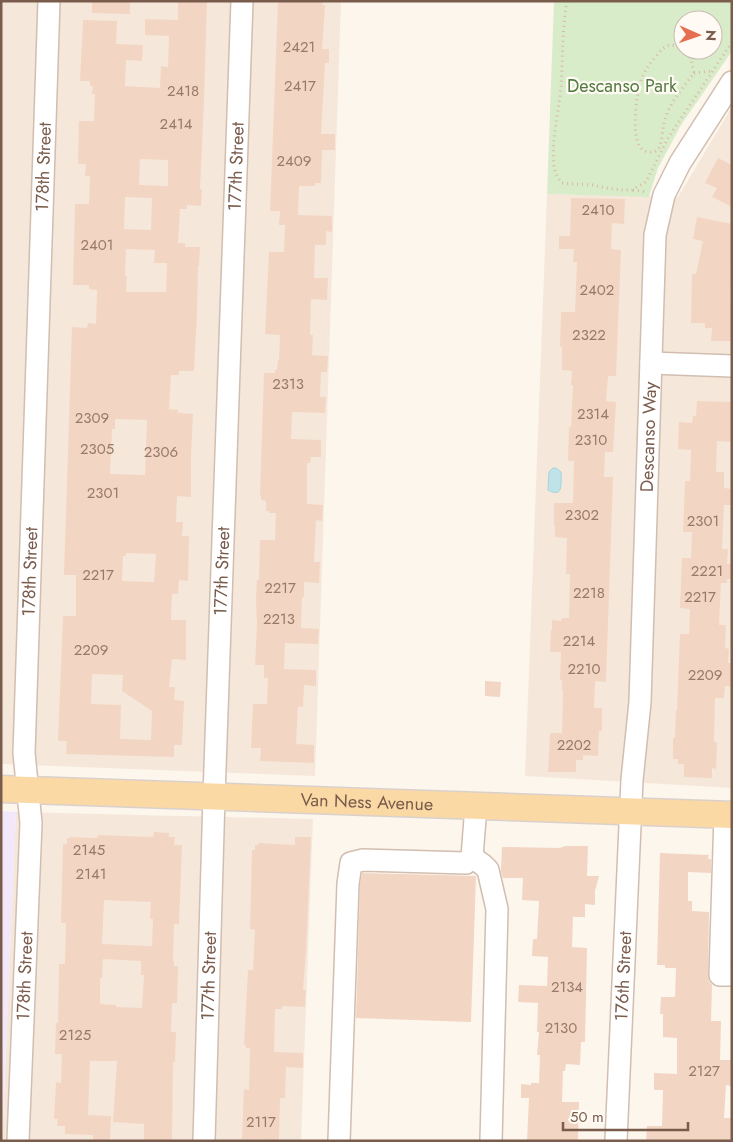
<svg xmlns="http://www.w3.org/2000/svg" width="733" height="1142" viewBox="0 0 733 1142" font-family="Jost,sans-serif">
  <rect width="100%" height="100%" fill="#fdf6ec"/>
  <g fill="#f5e8da">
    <path d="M1,1H341L315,776L1,764Z"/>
    <path d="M732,107V788L525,776L547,194L678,197Z"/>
    <path d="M16,812L313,819L301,1141H2Z"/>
  </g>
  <path fill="#f3e8fa" d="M1,811L16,812L2,1141H1Z"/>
  <path fill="#d8ecc9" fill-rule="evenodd" d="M554,1H732V51L681,125L658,168L650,193L649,197L547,194ZM683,20H713V50H683Z"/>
  <path fill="#bfe3e8" stroke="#a5d3da" d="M553,468H556L561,472C561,482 564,499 548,490L549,472Z"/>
  <g fill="#f3d5c3" fill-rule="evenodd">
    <path d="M92,1H130V14L92,13Z"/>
    <path d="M178,1H207L204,101L200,189H202L201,206L187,205V209H180L178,243H185V247H200L199,266H198L197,313L194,371H179V375H171L169,409L178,410V413L193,414L191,455V497L177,496L176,522H183L182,536H189L188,581L179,580L178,594H172L171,620H186V660L172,659L169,687H175L174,700L184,701L182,745H174V757L66,754L67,741H58L63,616H76V575H64L72,327L87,328L88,323L96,324L97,290L89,289V285H73L75,204H89L90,176H85L86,164H78L79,121H94L95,94H92L93,86H90V81H80L83,20L117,21L116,44L143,45L142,61L126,60L125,86L160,88L161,66L168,67L169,36L145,35V19L178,20ZM140,159L168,160V186L139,185ZM125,197L152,198L151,230L124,229ZM126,249L155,250L154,263H167L166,292H126L127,276H125ZM115,419L147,420L145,475L110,474L112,429H115ZM126,553L156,554L154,582L122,581L123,556H126ZM92,674L123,675L122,691L152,711L151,740L120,739L121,705L91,704Z"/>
    <path d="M278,1H323L322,5H325L322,49H329V63H325L321,134H335V150H322L321,183H315V186H299L298,215L332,216V232L326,231V245H315L314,278H328L327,300L311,299L310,335H313L312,355L328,356L327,372H321L320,397H326L325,413L292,412L291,439L321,440V457H311L310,463H307V504L323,505L322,521L316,520L314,562H320L319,583L304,582V597H302L301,628L319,629L318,644L285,643L284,669L316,670V686L304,685L303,707L298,706L296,744L314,745V763L260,761L261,748H251L253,704H267L268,678H264V665H255L257,623L256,599L257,580H259L260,540H275L276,513H269V511H266V501L261,500V496L260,495L264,373H275V370H277L278,360H279L280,335L265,334L269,252H284L285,225H279L280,211H270Z"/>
    <path d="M718,158L732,165V207L712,197L717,188L705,183Z"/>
    <path d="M571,198L625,199L624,224L612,223L611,249L621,250L616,376H608L606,401L616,402L613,452H605L604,477H613L606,682L595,681L594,708H602V731H599L598,756L583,755V760H576V772H548L550,733H562L563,691L562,690V680H560L561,652H550L551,630H552V620L561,621L562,618H569L570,574H566L567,538L555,537V526H554V503H573L574,461H568L569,427H571L573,385H571L572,371L562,370V347H560L561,312H575L577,262H573L574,249H559V236H570Z"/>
    <path d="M697,217L732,224V251L730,275H731L730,303H732V341H711L712,328H705V323H691L692,274H696L703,241L693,239Z"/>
    <path d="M697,401L732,402V442L717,441L716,472H724V488L732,489V505H724L722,549H728L727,564H732V579H727V583H721L719,625H726L725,648L729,649L728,663H732V687L725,686L724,698H715L714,742H717L716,769L712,768V778L684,777V764H678V759H673V738H675L676,710H677L680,634H689L690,609L680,608L682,558H691L692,532H683L685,481H690L691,450L678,449L679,422L692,423L693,416H696Z"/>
    <path d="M485,681L501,682L500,697L485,696Z"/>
    <path d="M154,832L169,833V837H175L174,845H182L179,924H174L173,961H174V966H178L177,1003H172L171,1032H176L175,1062H173L172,1140H144V1124L113,1122L117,1061H90L88,1115L111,1116L110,1141L93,1140V1135L65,1134V1126H57L58,1119H54L56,1082L61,1083L62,1054H55L56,1023H58L59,964H65L66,923H61L63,844H67V838H70V837L97,838L98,835L153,837ZM104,900L151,902L150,919H153L152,946L102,944ZM103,959L141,961V975H144L142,1008L116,1007V1005L100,1004V978H102Z"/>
    <path d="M295,837H311L306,951L303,990H306L305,1007L282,1006V1009H275L274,1052L303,1053V1068L286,1067L285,1098H281L280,1099L279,1140L242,1139L244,1089L249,1090L250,1048H246V1045H244L248,970H253L255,930L250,929L252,850H255V845H258V843L295,845Z"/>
    <path d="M564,846H588L587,875V876H599L595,891V905L585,904V917H573L572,947L587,948L585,1042H581L580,1065L566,1064L565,1071H563L562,1102H579L578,1141H527L529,1098H521V1084L531,1085V1083H539L540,1055H537L539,1032H537L538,1003L518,1002L519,985L547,986L548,957L532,956L533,939H537L539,901L522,900L523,878H503L501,871L502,847L561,848V847H564Z"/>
    <path d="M660,853L709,855L708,859H711V873L688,872V901H692V911L709,912L708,975L709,981L712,985L711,1021H721L720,1060H732L731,1086L726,1085L724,1118H732V1141H646L647,1126H662L663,1090H654V1073L677,1074V1038L663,1037V1014H660L661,997H675L676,968H665V965H657Z"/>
    <path d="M362,873L476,876L471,1022L356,1018L360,885Z"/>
  </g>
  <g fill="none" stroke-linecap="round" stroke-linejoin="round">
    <defs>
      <g id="minor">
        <path d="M651,363L732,366"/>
        <path d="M725,815L720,975H732"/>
        <path d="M472,857L483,865L488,870L497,909L491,1141"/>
        <path id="s1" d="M18,1141L31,823L24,753L49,1"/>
        <path id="s2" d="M204,1141L214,796L242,1"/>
        <path d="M339,1141L348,884L351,863L363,860L466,863L472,857L476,806"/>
        <path id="s3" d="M616,1141L632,780L640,702L655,235L664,195L680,163L732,82"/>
      </g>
      <g id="major">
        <path id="s4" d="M1,789L732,815"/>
      </g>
    </defs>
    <use href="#minor" stroke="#d1beb0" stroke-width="24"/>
    <use href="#major" stroke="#dad1cd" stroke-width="29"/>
    <g stroke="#d9b8a5" stroke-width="3" stroke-dasharray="1 4" stroke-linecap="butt">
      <path d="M567,1C562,29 563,57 561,86C559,112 551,139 554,166C555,173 557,177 562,183L593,185L606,188L623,190H632L646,182L668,138L732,42"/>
      <path d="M683,49C671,42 665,45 657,55C650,63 644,71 641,81C636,95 632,132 639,145C641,149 644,151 648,152C651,152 653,153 656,151C663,147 662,126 665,119C670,102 684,87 694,73C692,64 692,57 685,50"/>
      <path d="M694,73L713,71"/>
      <path d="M633,190L647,192"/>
    </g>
    <use href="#minor" stroke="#fff" stroke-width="21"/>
    <use href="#major" stroke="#fbd9a5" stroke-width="26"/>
  </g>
  <g text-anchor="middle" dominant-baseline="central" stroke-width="4.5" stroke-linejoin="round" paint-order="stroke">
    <g font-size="15" fill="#987a6a">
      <text x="299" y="47">2421</text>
      <text x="300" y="86">2417</text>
      <text x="183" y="91">2418</text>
      <text x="176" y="124">2414</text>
      <text x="294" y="161">2409</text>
      <text x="598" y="210">2410</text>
      <text x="97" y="245">2401</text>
      <text x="597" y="290">2402</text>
      <text x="589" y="335">2322</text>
      <text x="288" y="384">2313</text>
      <text x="593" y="414">2314</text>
      <text x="92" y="418">2309</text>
      <text x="591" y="440">2310</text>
      <text x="97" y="449">2305</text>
      <text x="161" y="452">2306</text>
      <text x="103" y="493">2301</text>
      <text x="582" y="515">2302</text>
      <text x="703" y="521">2301</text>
      <text x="707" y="571">2221</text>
      <text x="98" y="575">2217</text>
      <text x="280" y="588">2217</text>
      <text x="589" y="593">2218</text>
      <text x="700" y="597">2217</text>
      <text x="279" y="619">2213</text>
      <text x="579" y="641">2214</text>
      <text x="91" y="650">2209</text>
      <text x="584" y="669">2210</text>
      <text x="705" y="675">2209</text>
      <text x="574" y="745">2202</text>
      <text x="89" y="850">2145</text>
      <text x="91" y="874">2141</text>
      <text x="567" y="987">2134</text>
      <text x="561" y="1028">2130</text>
      <text x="75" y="1035">2125</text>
      <text x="704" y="1071">2127</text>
      <text x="261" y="1122">2117</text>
    </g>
    <g font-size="18" fill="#537a41" stroke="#fffaf3">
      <text x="622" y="86">Descanso Park</text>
    </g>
    <g font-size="18" fill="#7a5c4d" stroke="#fffaf3">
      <text stroke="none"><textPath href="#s1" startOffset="975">178th Street</textPath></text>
      <text stroke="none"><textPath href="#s2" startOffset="975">177th Street</textPath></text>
      <text stroke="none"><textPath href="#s3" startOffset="705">Descanso Way</textPath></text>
      <text stroke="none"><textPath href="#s1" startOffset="570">178th Street</textPath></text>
      <text stroke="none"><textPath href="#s2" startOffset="570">177th Street</textPath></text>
      <text stroke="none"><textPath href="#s4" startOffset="366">Van Ness Avenue</textPath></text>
      <text stroke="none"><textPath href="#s1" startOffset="165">178th Street</textPath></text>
      <text stroke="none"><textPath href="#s2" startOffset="165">177th Street</textPath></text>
      <text stroke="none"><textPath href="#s3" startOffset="165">176th Street</textPath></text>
    </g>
  </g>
  <rect width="733" height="1142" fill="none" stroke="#7a5c4d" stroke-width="5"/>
  <g transform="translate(698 35) rotate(92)"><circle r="24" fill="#fffaf3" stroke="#cabbb1"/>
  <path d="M0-4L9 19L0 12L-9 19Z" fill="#e76f51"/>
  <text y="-8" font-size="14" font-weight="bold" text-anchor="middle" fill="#7a5c4d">N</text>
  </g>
  <path d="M563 1122v8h125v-8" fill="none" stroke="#7a5c4d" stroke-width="2.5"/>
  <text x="570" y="1122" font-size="15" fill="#7a5c4d" stroke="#fffaf3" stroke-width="4" paint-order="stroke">50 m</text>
</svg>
